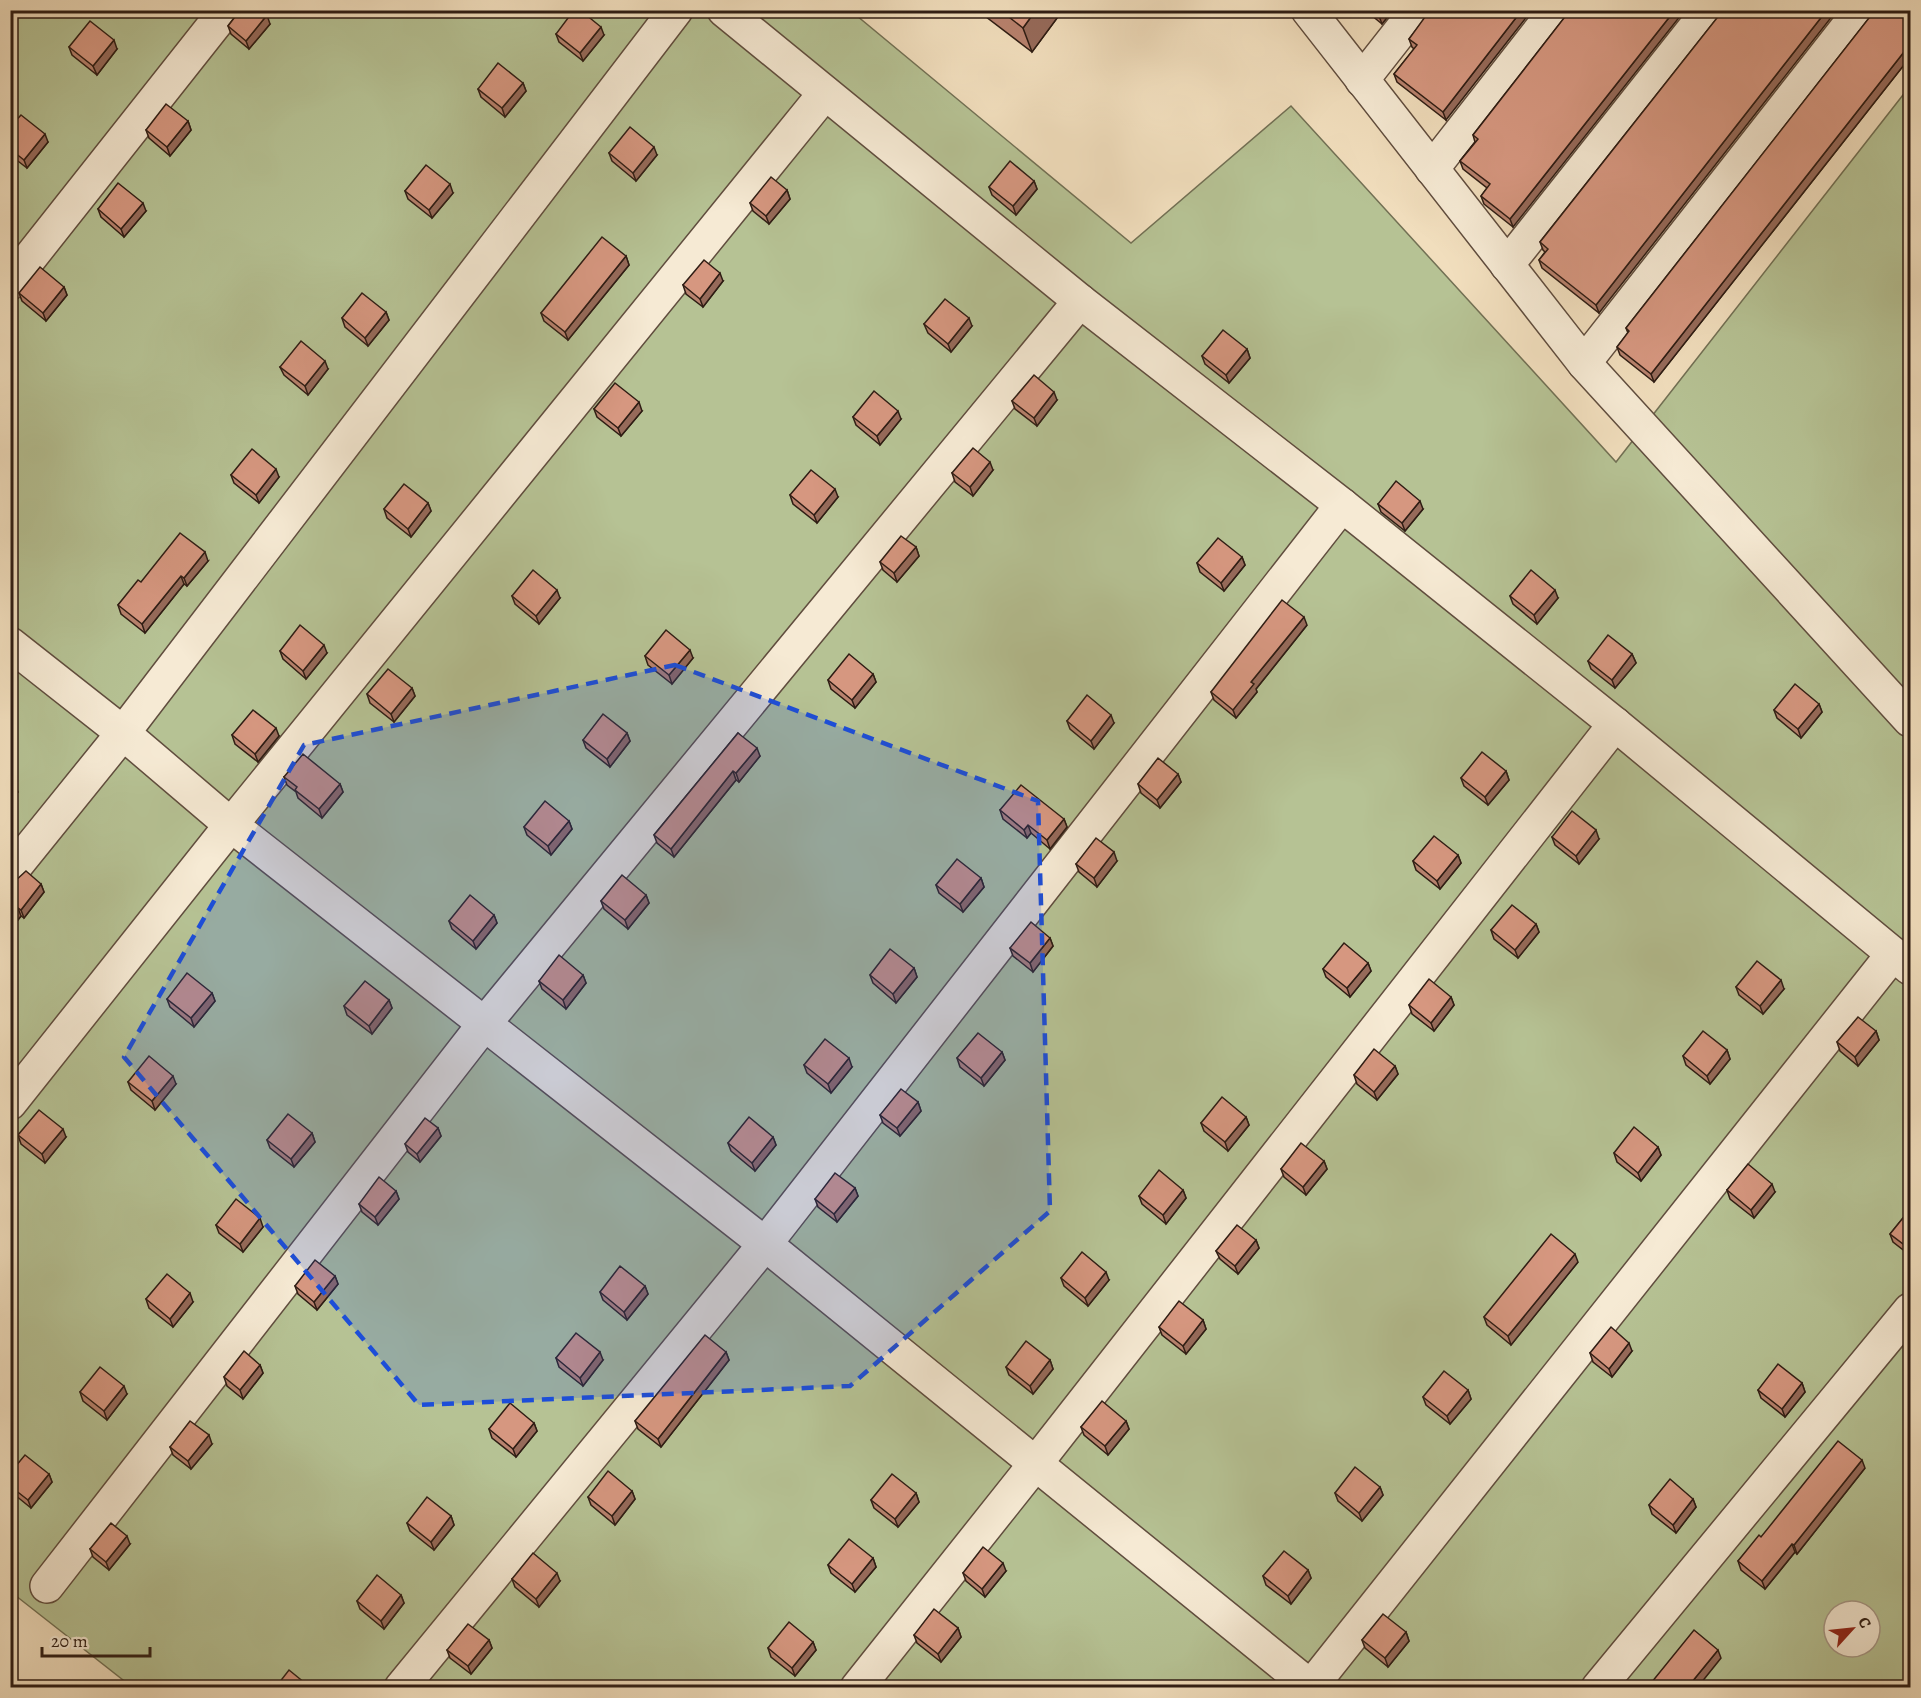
<svg xmlns="http://www.w3.org/2000/svg" width="1921" height="1698" viewBox="0 0 1921 1698" font-family="Alegreya,serif">
  <rect width="100%" height="100%" fill="#f1debd"/>
  <filter id="stains"><feTurbulence type="fractalNoise" baseFrequency=".00333" numOctaves="4"/><feColorMatrix values="0 0 0 0 .2 0 0 0 0 .09 0 0 0 0 .02 0 0 0 .5 -.17"/></filter>
  <radialGradient id="worn" r=".72"><stop offset=".6" stop-color="#630" stop-opacity="0"/><stop offset="1" stop-color="#630" stop-opacity=".3"/></radialGradient>
  <path fill="#b6c294" stroke="#727054" stroke-width="1.5" fill-rule="evenodd" d="M10,11H851L1131,243L1291,106L1616,462L1910,86V1687H132L11,1592ZM1834,1611H1870V1647H1834Z"/>
  <g fill="none" stroke-linecap="round" stroke-linejoin="round">
    <defs>
      <g id="minor">
        <path d="M724,10L1080,301L1342,505L1615,724L1910,968"/>
        <path d="M1308,10L1584,363L1910,720"/>
        <path d="M1362,80L1417,10"/>
        <path d="M1432,169L1556,10"/>
        <path d="M1507,265L1709,10"/>
        <path d="M10,283L226,10"/>
        <path d="M1584,363L1861,10"/>
        <path d="M10,644L123,733L231,825L765,1244L1312,1688"/>
        <path d="M10,873L123,733L676,10"/>
        <path d="M10,1103L231,825L825,93"/>
        <path d="M47,1586L485,1023L1080,301"/>
        <path d="M401,1688L765,1244L1342,505"/>
        <path d="M857,1688L1036,1463L1615,724"/>
        <path d="M1310,1688L1893,954"/>
        <path d="M1598,1688L1910,1310"/>
      </g>
    </defs>
    <use href="#minor" stroke="#604d3e" stroke-width="36"/>
    <use href="#minor" stroke="#f6ead4" stroke-width="33"/>
  </g>
  <g fill="#b8826e" stroke="#2f1d14" stroke-width="1.5">
    <path d="M977,10H1063L1032,52Z"/>
    <path d="M1365,10H1393L1382,24Z"/>
    <path d="M1911,10V56L1654,382L1620,355L1617,347L1628,333L1626,328L1873,13Z"/>
    <path d="M238,13L270,24L249,49L231,34L228,26Z"/>
    <path d="M1429,13L1446,120L1397,82L1394,74L1414,49L1412,47L1409,39Z"/>
    <path d="M1568,13L1513,227L1484,204L1481,196L1487,188L1463,169L1460,161L1475,142L1473,135Z"/>
    <path d="M1721,13L1599,313L1542,268L1539,260L1545,252L1543,250L1540,242Z"/>
    <path d="M556,34L604,35L583,61L559,42Z"/>
    <path d="M69,47L117,49L97,75L72,55Z"/>
    <path d="M523,83L526,91L505,117L481,97L478,89Z"/>
    <path d="M188,121L191,130L170,156L149,138L146,130Z"/>
    <path d="M10,127L48,142L27,168L10,155Z"/>
    <path d="M609,153L657,155L636,181L612,161Z"/>
    <path d="M1034,181L1037,189L1016,215L992,195L989,187Z"/>
    <path d="M787,190L790,199L769,224L753,211L750,203Z"/>
    <path d="M405,191L453,193L432,218L408,199Z"/>
    <path d="M98,209L146,211L124,237L101,217Z"/>
    <path d="M626,256L629,265L568,340L544,321L541,313Z"/>
    <path d="M723,281L703,307L686,294L683,285Z"/>
    <path d="M64,287L67,295L46,321L22,301L19,293Z"/>
    <path d="M386,312L389,320L368,346L345,327L342,318Z"/>
    <path d="M924,324L972,326L951,352L928,333Z"/>
    <path d="M1247,349L1250,358L1229,383L1205,364L1202,356Z"/>
    <path d="M280,367L328,369L308,395L284,375Z"/>
    <path d="M1057,400L1037,426L1015,409L1012,401Z"/>
    <path d="M594,409L642,411L621,436L597,417Z"/>
    <path d="M853,417L901,419L880,445L856,425Z"/>
    <path d="M993,470L973,496L955,482L952,473Z"/>
    <path d="M231,475L279,477L259,503L234,483Z"/>
    <path d="M790,495L838,497L817,523L793,504Z"/>
    <path d="M428,503L431,511L411,537L387,518L384,509Z"/>
    <path d="M1378,504L1423,509L1405,531L1381,512Z"/>
    <path d="M916,547L919,556L897,582L883,570L880,562Z"/>
    <path d="M1242,557L1245,565L1224,591L1200,572L1197,563Z"/>
    <path d="M208,561L187,586L184,584L145,633L121,614L118,605L141,582Z"/>
    <path d="M512,596L560,598L539,624L515,604Z"/>
    <path d="M1510,596L1558,598L1537,624L1513,604Z"/>
    <path d="M1307,625L1256,689L1257,692L1236,718L1214,700L1211,692Z"/>
    <path d="M280,651L327,653L306,679L283,659Z"/>
    <path d="M1632,654L1636,663L1615,688L1591,669L1588,661Z"/>
    <path d="M645,656L693,658L672,684L648,665Z"/>
    <path d="M873,674L876,682L855,708L831,689L828,680Z"/>
    <path d="M412,688L415,696L394,722L370,703L367,694Z"/>
    <path d="M1819,704L1822,712L1801,738L1777,718L1774,710Z"/>
    <path d="M1067,721L1114,723L1094,749L1070,729Z"/>
    <path d="M627,733L630,741L610,767L586,748L583,740Z"/>
    <path d="M738,733L760,756L739,782L736,780L674,857L657,843L654,835Z"/>
    <path d="M232,735L279,736L258,762L235,744Z"/>
    <path d="M1506,771L1509,780L1488,805L1464,786L1461,778Z"/>
    <path d="M1178,774L1181,782L1160,808L1141,793L1138,784Z"/>
    <path d="M284,777L340,784L343,792L322,818L298,798L296,792L287,785Z"/>
    <path d="M1000,810L1064,819L1067,827L1050,849L1031,833L1027,838L1003,819Z"/>
    <path d="M569,821L572,829L551,855L527,835L524,827Z"/>
    <path d="M1552,837L1599,839L1579,864L1555,845Z"/>
    <path d="M1458,855L1461,863L1440,889L1416,870L1413,861Z"/>
    <path d="M1117,861L1097,887L1079,872L1076,864Z"/>
    <path d="M981,878L984,887L963,912L939,893L936,885Z"/>
    <path d="M10,882L41,884L44,892L24,918L21,916L10,930Z"/>
    <path d="M646,895L649,903L628,929L604,909L601,901Z"/>
    <path d="M494,915L497,923L476,949L452,929L449,921Z"/>
    <path d="M1536,924L1539,932L1518,958L1494,939L1491,930Z"/>
    <path d="M1050,938L1053,946L1033,972L1013,956L1010,948Z"/>
    <path d="M1368,963L1371,971L1350,997L1326,977L1323,969Z"/>
    <path d="M914,968L917,977L896,1003L873,983L870,975Z"/>
    <path d="M583,975L586,983L566,1009L542,989L539,981Z"/>
    <path d="M1736,987L1784,989L1763,1014L1739,995Z"/>
    <path d="M212,993L215,1001L194,1027L170,1007L167,999Z"/>
    <path d="M1451,997L1454,1005L1434,1031L1412,1014L1409,1005Z"/>
    <path d="M389,1000L392,1008L372,1034L347,1015L344,1006Z"/>
    <path d="M1876,1031L1879,1040L1858,1066L1840,1051L1837,1042Z"/>
    <path d="M1727,1050L1730,1059L1710,1084L1686,1065L1683,1056Z"/>
    <path d="M1002,1052L1005,1060L984,1086L960,1067L957,1058Z"/>
    <path d="M804,1065L852,1067L831,1093L807,1073Z"/>
    <path d="M1395,1066L1398,1074L1377,1100L1357,1084L1354,1075Z"/>
    <path d="M128,1082L176,1084L155,1110L131,1090Z"/>
    <path d="M918,1102L921,1111L900,1136L883,1123L880,1115Z"/>
    <path d="M1246,1117L1249,1125L1228,1151L1204,1131L1201,1123Z"/>
    <path d="M438,1128L441,1136L420,1162L408,1152L405,1144Z"/>
    <path d="M312,1133L315,1142L294,1167L270,1148L267,1140Z"/>
    <path d="M18,1135L66,1137L45,1163L21,1144Z"/>
    <path d="M773,1137L776,1145L755,1171L731,1151L728,1143Z"/>
    <path d="M1658,1147L1661,1155L1641,1181L1617,1162L1614,1153Z"/>
    <path d="M1324,1161L1327,1169L1306,1195L1284,1177L1281,1169Z"/>
    <path d="M855,1188L858,1196L837,1222L818,1207L815,1199Z"/>
    <path d="M1183,1190L1186,1198L1166,1224L1142,1204L1139,1196Z"/>
    <path d="M1727,1190L1775,1192L1754,1218L1730,1199Z"/>
    <path d="M396,1191L399,1199L378,1225L362,1212L359,1204Z"/>
    <path d="M1911,1208V1256L1893,1242L1890,1234Z"/>
    <path d="M216,1225L263,1227L243,1252L219,1233Z"/>
    <path d="M1256,1240L1259,1248L1238,1274L1220,1259L1216,1251Z"/>
    <path d="M1578,1262L1511,1345L1487,1325L1484,1317Z"/>
    <path d="M335,1276L338,1284L317,1310L298,1294L295,1286Z"/>
    <path d="M1061,1278L1109,1280L1088,1306L1064,1286Z"/>
    <path d="M645,1286L648,1294L627,1320L603,1300L600,1292Z"/>
    <path d="M146,1299L193,1302L173,1327L149,1308Z"/>
    <path d="M1203,1320L1206,1329L1186,1354L1162,1335L1159,1327Z"/>
    <path d="M1632,1351L1612,1377L1593,1362L1590,1353Z"/>
    <path d="M726,1352L729,1360L661,1447L638,1429L635,1421Z"/>
    <path d="M556,1358L603,1360L583,1386L559,1367Z"/>
    <path d="M1050,1360L1053,1369L1033,1394L1009,1375L1006,1367Z"/>
    <path d="M260,1365L263,1373L243,1399L227,1386L224,1377Z"/>
    <path d="M1802,1383L1805,1392L1785,1417L1761,1398L1758,1390Z"/>
    <path d="M1468,1390L1471,1399L1450,1424L1426,1405L1423,1397Z"/>
    <path d="M80,1392L127,1394L107,1420L83,1401Z"/>
    <path d="M1126,1421L1129,1429L1108,1455L1084,1435L1081,1427Z"/>
    <path d="M534,1423L537,1431L516,1457L492,1438L489,1429Z"/>
    <path d="M212,1444L191,1469L173,1455L170,1447Z"/>
    <path d="M1865,1468L1797,1554L1795,1552L1765,1589L1741,1570L1738,1561L1761,1537Z"/>
    <path d="M10,1473L49,1474L52,1482L31,1508L10,1491Z"/>
    <path d="M1380,1487L1383,1495L1362,1521L1338,1501L1335,1493Z"/>
    <path d="M632,1491L635,1499L615,1525L591,1505L588,1497Z"/>
    <path d="M916,1493L919,1502L898,1527L874,1508L871,1500Z"/>
    <path d="M1693,1499L1696,1507L1676,1533L1652,1514L1649,1505Z"/>
    <path d="M451,1516L454,1525L434,1550L410,1531L407,1523Z"/>
    <path d="M130,1544L109,1570L93,1557L90,1549Z"/>
    <path d="M873,1558L876,1567L855,1592L831,1573L828,1565Z"/>
    <path d="M1308,1570L1311,1578L1291,1604L1266,1585L1263,1576Z"/>
    <path d="M1006,1571L985,1597L966,1581L963,1573Z"/>
    <path d="M512,1579L560,1581L539,1607L515,1587Z"/>
    <path d="M401,1595L404,1603L384,1629L360,1609L357,1601Z"/>
    <path d="M958,1628L961,1637L941,1662L917,1643L914,1635Z"/>
    <path d="M1406,1632L1409,1641L1388,1667L1365,1648L1362,1640Z"/>
    <path d="M489,1640L492,1648L471,1674L450,1658L447,1650Z"/>
    <path d="M813,1642L816,1650L795,1676L771,1657L768,1648Z"/>
  </g>
  <g fill="#966a5a" stroke="#2f1d14" stroke-width="1.5">
    <path d="M1036,10H1063L1032,52L1023,28Z"/>
    <path d="M1383,10H1393L1382,24L1379,16Z"/>
    <path d="M1522,10H1532L1446,120L1443,112Z"/>
    <path d="M1675,10H1685L1513,227L1510,219Z"/>
    <path d="M1827,10H1837L1599,313L1596,305Z"/>
    <path d="M267,15L270,24L249,49L246,41Z"/>
    <path d="M601,27L604,35L583,61L580,53Z"/>
    <path d="M114,40L117,49L97,75L93,66Z"/>
    <path d="M1911,43V56L1654,382L1651,374Z"/>
    <path d="M523,83L526,91L505,117L502,108Z"/>
    <path d="M188,121L191,130L170,156L167,147Z"/>
    <path d="M45,134L48,142L27,168L24,160Z"/>
    <path d="M654,147L657,155L636,181L633,173Z"/>
    <path d="M1034,181L1037,189L1016,215L1013,206Z"/>
    <path d="M450,184L453,193L432,218L429,210Z"/>
    <path d="M787,190L790,199L769,224L766,216Z"/>
    <path d="M143,203L146,211L124,237L121,229Z"/>
    <path d="M626,256L629,265L568,340L565,332Z"/>
    <path d="M720,273L723,281L703,307L700,299Z"/>
    <path d="M64,287L67,295L46,321L43,313Z"/>
    <path d="M386,312L389,320L368,346L365,338Z"/>
    <path d="M969,318L972,326L951,352L948,344Z"/>
    <path d="M1247,349L1250,358L1229,383L1226,375Z"/>
    <path d="M325,361L328,369L308,395L305,386Z"/>
    <path d="M1054,392L1057,400L1037,426L1034,418Z"/>
    <path d="M639,402L642,411L621,436L618,428Z"/>
    <path d="M898,411L901,419L880,445L877,436Z"/>
    <path d="M990,462L993,470L973,496L970,487Z"/>
    <path d="M276,469L279,477L259,503L256,495Z"/>
    <path d="M835,489L838,497L817,523L814,515Z"/>
    <path d="M1420,501L1423,509L1405,531L1402,523Z"/>
    <path d="M428,503L431,511L411,537L408,529Z"/>
    <path d="M916,547L919,556L897,582L894,573Z"/>
    <path d="M205,552L208,561L187,586L184,578Z"/>
    <path d="M1242,557L1245,565L1224,591L1221,583Z"/>
    <path d="M181,576L184,584L145,633L142,624Z"/>
    <path d="M557,590L560,598L539,624L536,616Z"/>
    <path d="M1555,590L1558,598L1537,624L1534,615Z"/>
    <path d="M1304,617L1307,625L1256,689L1257,692L1236,718L1233,710L1251,682Z"/>
    <path d="M324,645L327,653L306,679L303,671Z"/>
    <path d="M690,650L693,658L672,684L669,675Z"/>
    <path d="M1632,654L1636,663L1615,688L1612,680Z"/>
    <path d="M873,674L876,682L855,708L852,700Z"/>
    <path d="M412,688L415,696L394,722L391,714Z"/>
    <path d="M1819,704L1822,712L1801,738L1798,729Z"/>
    <path d="M1111,715L1114,723L1094,749L1091,741Z"/>
    <path d="M276,728L279,736L258,762L255,754Z"/>
    <path d="M627,733L630,741L610,767L607,759Z"/>
    <path d="M757,748L760,756L739,782L736,773Z"/>
    <path d="M733,771L736,780L674,857L671,849Z"/>
    <path d="M1506,771L1509,780L1488,805L1485,797Z"/>
    <path d="M1178,774L1181,782L1160,808L1157,800Z"/>
    <path d="M15,784L18,792L10,801V789Z"/>
    <path d="M340,784L343,792L322,818L319,809Z"/>
    <path d="M1064,819L1067,827L1050,849L1047,840Z"/>
    <path d="M569,821L572,829L551,855L548,846Z"/>
    <path d="M1028,825L1031,833L1027,838L1024,830Z"/>
    <path d="M1596,830L1599,839L1579,864L1576,856Z"/>
    <path d="M1114,852L1117,861L1097,887L1094,878Z"/>
    <path d="M1458,855L1461,863L1440,889L1437,881Z"/>
    <path d="M981,878L984,887L963,912L960,904Z"/>
    <path d="M41,884L44,892L24,918L21,910Z"/>
    <path d="M646,895L649,903L628,929L625,920Z"/>
    <path d="M18,908L21,916L10,930V918Z"/>
    <path d="M494,915L497,923L476,949L473,941Z"/>
    <path d="M1536,924L1539,932L1518,958L1515,950Z"/>
    <path d="M1050,938L1053,946L1033,972L1030,963Z"/>
    <path d="M1368,963L1371,971L1350,997L1347,988Z"/>
    <path d="M914,968L917,977L896,1003L893,994Z"/>
    <path d="M583,975L586,983L566,1009L563,1000Z"/>
    <path d="M1781,980L1784,989L1763,1014L1760,1006Z"/>
    <path d="M212,993L215,1001L194,1027L191,1018Z"/>
    <path d="M1451,997L1454,1005L1434,1031L1431,1023Z"/>
    <path d="M389,1000L392,1008L372,1034L369,1026Z"/>
    <path d="M1876,1031L1879,1040L1858,1066L1855,1057Z"/>
    <path d="M1727,1050L1730,1059L1710,1084L1707,1076Z"/>
    <path d="M1002,1052L1005,1060L984,1086L981,1078Z"/>
    <path d="M849,1058L852,1067L831,1093L828,1084Z"/>
    <path d="M1395,1066L1398,1074L1377,1100L1374,1092Z"/>
    <path d="M173,1076L176,1084L155,1110L152,1101Z"/>
    <path d="M918,1102L921,1111L900,1136L897,1128Z"/>
    <path d="M1246,1117L1249,1125L1228,1151L1225,1142Z"/>
    <path d="M438,1128L441,1136L420,1162L417,1154Z"/>
    <path d="M63,1129L66,1137L45,1163L42,1154Z"/>
    <path d="M312,1133L315,1142L294,1167L291,1159Z"/>
    <path d="M773,1137L776,1145L755,1171L752,1163Z"/>
    <path d="M1658,1147L1661,1155L1641,1181L1638,1173Z"/>
    <path d="M1324,1161L1327,1169L1306,1195L1303,1187Z"/>
    <path d="M1772,1184L1775,1192L1754,1218L1751,1210Z"/>
    <path d="M855,1188L858,1196L837,1222L834,1214Z"/>
    <path d="M1183,1190L1186,1198L1166,1224L1163,1215Z"/>
    <path d="M396,1191L399,1199L378,1225L375,1217Z"/>
    <path d="M260,1218L263,1227L243,1252L240,1244Z"/>
    <path d="M1256,1240L1259,1248L1238,1274L1235,1266Z"/>
    <path d="M1575,1254L1578,1262L1511,1345L1508,1336Z"/>
    <path d="M1106,1272L1109,1280L1088,1306L1085,1298Z"/>
    <path d="M335,1276L338,1284L317,1310L314,1302Z"/>
    <path d="M645,1286L648,1294L627,1320L624,1312Z"/>
    <path d="M190,1293L193,1302L173,1327L170,1319Z"/>
    <path d="M1203,1320L1206,1329L1186,1354L1183,1346Z"/>
    <path d="M1629,1343L1632,1351L1612,1377L1609,1369Z"/>
    <path d="M600,1352L603,1360L583,1386L580,1378Z"/>
    <path d="M726,1352L729,1360L661,1447L658,1439Z"/>
    <path d="M1050,1360L1053,1369L1033,1394L1030,1386Z"/>
    <path d="M260,1365L263,1373L243,1399L240,1390Z"/>
    <path d="M1802,1383L1805,1392L1785,1417L1782,1409Z"/>
    <path d="M124,1386L127,1394L107,1420L104,1411Z"/>
    <path d="M1468,1390L1471,1399L1450,1424L1447,1416Z"/>
    <path d="M1126,1421L1129,1429L1108,1455L1105,1446Z"/>
    <path d="M534,1423L537,1431L516,1457L513,1449Z"/>
    <path d="M209,1435L212,1444L191,1469L188,1461Z"/>
    <path d="M1862,1460L1865,1468L1797,1554L1794,1545Z"/>
    <path d="M49,1474L52,1482L31,1508L28,1500Z"/>
    <path d="M1380,1487L1383,1495L1362,1521L1359,1513Z"/>
    <path d="M632,1491L635,1499L615,1525L612,1516Z"/>
    <path d="M916,1493L919,1502L898,1527L895,1519Z"/>
    <path d="M1693,1499L1696,1507L1676,1533L1673,1525Z"/>
    <path d="M451,1516L454,1525L434,1550L431,1542Z"/>
    <path d="M127,1536L130,1544L109,1570L106,1562Z"/>
    <path d="M1792,1544L1795,1552L1765,1589L1762,1581Z"/>
    <path d="M873,1558L876,1567L855,1592L852,1584Z"/>
    <path d="M1003,1563L1006,1571L985,1597L982,1589Z"/>
    <path d="M1308,1570L1311,1578L1291,1604L1288,1596Z"/>
    <path d="M557,1573L560,1581L539,1607L536,1599Z"/>
    <path d="M401,1595L404,1603L384,1629L381,1621Z"/>
    <path d="M958,1628L961,1637L941,1662L938,1654Z"/>
    <path d="M1406,1632L1409,1641L1388,1667L1385,1658Z"/>
    <path d="M489,1640L492,1648L471,1674L468,1666Z"/>
    <path d="M813,1642L816,1650L795,1676L792,1668Z"/>
    <path d="M1718,1650L1721,1658L1697,1688H1687Z"/>
  </g>
  <g fill="#d69780" stroke="#2f1d14" stroke-width="1.5">
    <path d="M239,10H261L267,15L246,41L228,26L238,13Z"/>
    <path d="M574,10H580L601,27L580,53L556,34Z"/>
    <path d="M1000,10H1036L1023,28Z"/>
    <path d="M1373,10H1383L1379,16Z"/>
    <path d="M1430,10H1522L1443,112L1394,74L1417,45L1409,39Z"/>
    <path d="M1569,10H1675L1510,219L1481,196L1490,184L1460,161L1478,139L1473,135L1568,13Z"/>
    <path d="M1722,10H1827L1596,305L1539,260L1548,249L1540,242L1721,13Z"/>
    <path d="M1874,10H1911V43L1651,374L1617,347L1629,331L1626,328L1873,13Z"/>
    <path d="M90,21L114,40L93,66L69,47Z"/>
    <path d="M498,63L523,83L502,108L478,89Z"/>
    <path d="M166,104L188,121L167,147L146,130Z"/>
    <path d="M21,115L45,134L24,160L10,149V127Z"/>
    <path d="M630,127L654,147L633,173L609,153Z"/>
    <path d="M1010,161L1034,181L1013,206L989,187Z"/>
    <path d="M426,165L450,184L429,210L405,191Z"/>
    <path d="M771,177L787,190L766,216L750,203Z"/>
    <path d="M118,183L143,203L121,229L98,209Z"/>
    <path d="M602,237L626,256L565,332L541,313Z"/>
    <path d="M704,260L720,273L700,299L683,285Z"/>
    <path d="M40,267L64,287L43,313L19,293Z"/>
    <path d="M362,293L386,312L365,338L342,318Z"/>
    <path d="M945,299L969,318L948,344L924,324Z"/>
    <path d="M1223,330L1247,349L1226,375L1202,356Z"/>
    <path d="M301,341L325,361L305,386L280,367Z"/>
    <path d="M1034,375L1054,392L1034,418L1012,401Z"/>
    <path d="M615,383L639,402L618,428L594,409Z"/>
    <path d="M874,391L898,411L877,436L853,417Z"/>
    <path d="M973,448L990,462L970,487L952,473Z"/>
    <path d="M252,449L276,469L256,495L231,475Z"/>
    <path d="M811,470L835,489L814,515L790,495Z"/>
    <path d="M1396,481L1420,501L1402,523L1378,504Z"/>
    <path d="M404,484L428,503L408,529L384,509Z"/>
    <path d="M180,533L205,552L184,578L181,576L142,624L118,605L138,580L141,582Z"/>
    <path d="M901,536L916,547L894,573L880,562Z"/>
    <path d="M1218,538L1242,557L1221,583L1197,563Z"/>
    <path d="M533,570L557,590L536,616L512,596Z"/>
    <path d="M1531,570L1555,590L1534,615L1510,596Z"/>
    <path d="M1282,600L1304,617L1251,682L1254,684L1233,710L1211,692Z"/>
    <path d="M300,625L324,645L303,671L280,651Z"/>
    <path d="M666,630L690,650L669,675L645,656Z"/>
    <path d="M1608,635L1632,654L1612,680L1588,661Z"/>
    <path d="M849,654L873,674L852,700L828,680Z"/>
    <path d="M388,669L412,688L391,714L367,694Z"/>
    <path d="M1795,684L1819,704L1798,729L1774,710Z"/>
    <path d="M1087,695L1111,715L1091,741L1067,721Z"/>
    <path d="M253,710L276,728L255,754L232,735Z"/>
    <path d="M603,714L627,733L607,759L583,740Z"/>
    <path d="M738,733L757,748L736,773L733,771L671,849L654,835Z"/>
    <path d="M1482,752L1506,771L1485,797L1461,778Z"/>
    <path d="M303,754L340,784L319,809L295,790L297,787L284,777Z"/>
    <path d="M1158,758L1178,774L1157,800L1138,784Z"/>
    <path d="M10,781L15,784L10,789Z"/>
    <path d="M1021,785L1064,819L1047,840L1028,825L1024,830L1000,810Z"/>
    <path d="M545,801L569,821L548,846L524,827Z"/>
    <path d="M1572,811L1596,830L1576,856L1552,837Z"/>
    <path d="M1434,836L1458,855L1437,881L1413,861Z"/>
    <path d="M1096,838L1114,852L1094,878L1076,864Z"/>
    <path d="M957,859L981,878L960,904L936,885Z"/>
    <path d="M26,871L41,884L21,910L18,908L10,918V882H14Z"/>
    <path d="M622,875L646,895L625,920L601,901Z"/>
    <path d="M470,895L494,915L473,941L449,921Z"/>
    <path d="M1512,905L1536,924L1515,950L1491,930Z"/>
    <path d="M1031,922L1050,938L1030,963L1010,948Z"/>
    <path d="M1344,943L1368,963L1347,988L1323,969Z"/>
    <path d="M890,949L914,968L893,994L870,975Z"/>
    <path d="M559,955L583,975L563,1000L539,981Z"/>
    <path d="M1757,961L1781,980L1760,1006L1736,987Z"/>
    <path d="M187,973L212,993L191,1018L167,999Z"/>
    <path d="M1429,979L1451,997L1431,1023L1409,1005Z"/>
    <path d="M365,981L389,1000L369,1026L344,1006Z"/>
    <path d="M1858,1017L1876,1031L1855,1057L1837,1042Z"/>
    <path d="M1703,1031L1727,1050L1707,1076L1683,1056Z"/>
    <path d="M978,1033L1002,1052L981,1078L957,1058Z"/>
    <path d="M825,1039L849,1058L828,1084L804,1065Z"/>
    <path d="M1374,1049L1395,1066L1374,1092L1354,1075Z"/>
    <path d="M149,1056L173,1076L152,1101L128,1082Z"/>
    <path d="M901,1089L918,1102L897,1128L880,1115Z"/>
    <path d="M1222,1097L1246,1117L1225,1142L1201,1123Z"/>
    <path d="M39,1110L63,1129L42,1154L18,1135Z"/>
    <path d="M288,1114L312,1133L291,1159L267,1140Z"/>
    <path d="M749,1117L773,1137L752,1163L728,1143Z"/>
    <path d="M425,1118L438,1128L417,1154L405,1144Z"/>
    <path d="M1634,1127L1658,1147L1638,1173L1614,1153Z"/>
    <path d="M1301,1143L1324,1161L1303,1187L1281,1169Z"/>
    <path d="M1748,1164L1772,1184L1751,1210L1727,1190Z"/>
    <path d="M1159,1170L1183,1190L1163,1215L1139,1196Z"/>
    <path d="M835,1173L855,1188L834,1214L815,1199Z"/>
    <path d="M379,1177L396,1191L375,1217L359,1204Z"/>
    <path d="M236,1199L260,1218L240,1244L216,1225Z"/>
    <path d="M1911,1208V1250L1890,1234Z"/>
    <path d="M1237,1225L1256,1240L1235,1266L1216,1251Z"/>
    <path d="M1551,1234L1575,1254L1508,1336L1484,1317Z"/>
    <path d="M1082,1252L1106,1272L1085,1298L1061,1278Z"/>
    <path d="M315,1260L335,1276L314,1302L295,1286Z"/>
    <path d="M620,1266L645,1286L624,1312L600,1292Z"/>
    <path d="M167,1274L190,1293L170,1319L146,1299Z"/>
    <path d="M1179,1301L1203,1320L1183,1346L1159,1327Z"/>
    <path d="M1611,1327L1629,1343L1609,1369L1590,1353Z"/>
    <path d="M576,1333L600,1352L580,1378L556,1358Z"/>
    <path d="M705,1335L726,1352L658,1439L635,1421Z"/>
    <path d="M1026,1341L1050,1360L1030,1386L1006,1367Z"/>
    <path d="M244,1351L260,1365L240,1390L224,1377Z"/>
    <path d="M1778,1364L1802,1383L1782,1409L1758,1390Z"/>
    <path d="M100,1367L124,1386L104,1411L80,1392Z"/>
    <path d="M1444,1371L1468,1390L1447,1416L1423,1397Z"/>
    <path d="M1102,1401L1126,1421L1105,1446L1081,1427Z"/>
    <path d="M510,1403L534,1423L513,1449L489,1429Z"/>
    <path d="M190,1421L209,1435L188,1461L170,1447Z"/>
    <path d="M1838,1441L1862,1460L1794,1545L1792,1544L1762,1581L1738,1561L1759,1535L1761,1537Z"/>
    <path d="M25,1455L49,1474L28,1500L10,1486V1473Z"/>
    <path d="M1355,1467L1380,1487L1359,1513L1335,1493Z"/>
    <path d="M608,1471L632,1491L612,1516L588,1497Z"/>
    <path d="M892,1474L916,1493L895,1519L871,1500Z"/>
    <path d="M1670,1479L1693,1499L1673,1525L1649,1505Z"/>
    <path d="M427,1497L451,1516L431,1542L407,1523Z"/>
    <path d="M111,1523L127,1536L106,1562L90,1549Z"/>
    <path d="M849,1539L873,1558L852,1584L828,1565Z"/>
    <path d="M983,1547L1003,1563L982,1589L963,1573Z"/>
    <path d="M1284,1551L1308,1570L1288,1596L1263,1576Z"/>
    <path d="M533,1553L557,1573L536,1599L512,1579Z"/>
    <path d="M377,1575L401,1595L381,1621L357,1601Z"/>
    <path d="M934,1609L958,1628L938,1654L914,1635Z"/>
    <path d="M1383,1614L1406,1632L1385,1658L1362,1640Z"/>
    <path d="M789,1622L813,1642L792,1668L768,1648Z"/>
    <path d="M468,1624L489,1640L468,1666L447,1650Z"/>
    <path d="M1694,1630L1718,1650L1687,1688H1647Z"/>
    <path d="M289,1670L311,1688H275Z"/>
    <path d="M875,1683L881,1688H871Z"/>
  </g>
  <path fill="#1d4ed8" fill-opacity="0.2" stroke="#1d4ed8" stroke-width="4.5" stroke-dasharray="12 8" stroke-linejoin="round" d="M675,665L1038,801L1050,1211L850,1386L419,1405L124,1057L304,745Z"/>
  <rect width="1921" height="1698" fill="none" stroke="#f1debd" stroke-width="36"/>
  <rect x="12" y="12" width="1897" height="1674" fill="none" stroke="#2f1d14" stroke-width="3"/>
  <rect x="18" y="18" width="1885" height="1662" fill="none" stroke="#2f1d14" stroke-width="1.5"/>
  <g transform="translate(1852 1629) rotate(63)"><circle r="28" fill="#f6ead4" stroke="#a69887" stroke-width="1.5"/>
  <path d="M0-4.5L10 22L0 15L-10 22Z" fill="#8f2418"/>
  <text y="-9" font-size="16" font-weight="bold" text-anchor="middle" fill="#2f1d14">С</text>
  </g>
  <path d="M42 1647v9h108v-9" fill="none" stroke="#2f1d14" stroke-width="3"/>
  <text x="51" y="1647" font-size="18" fill="#2f1d14" stroke="#f6ead4" stroke-width="4.5" paint-order="stroke">20 m</text>
  <rect width="100%" height="100%" filter="url(#stains)"/>
  <rect width="100%" height="100%" fill="url(#worn)"/>
</svg>
